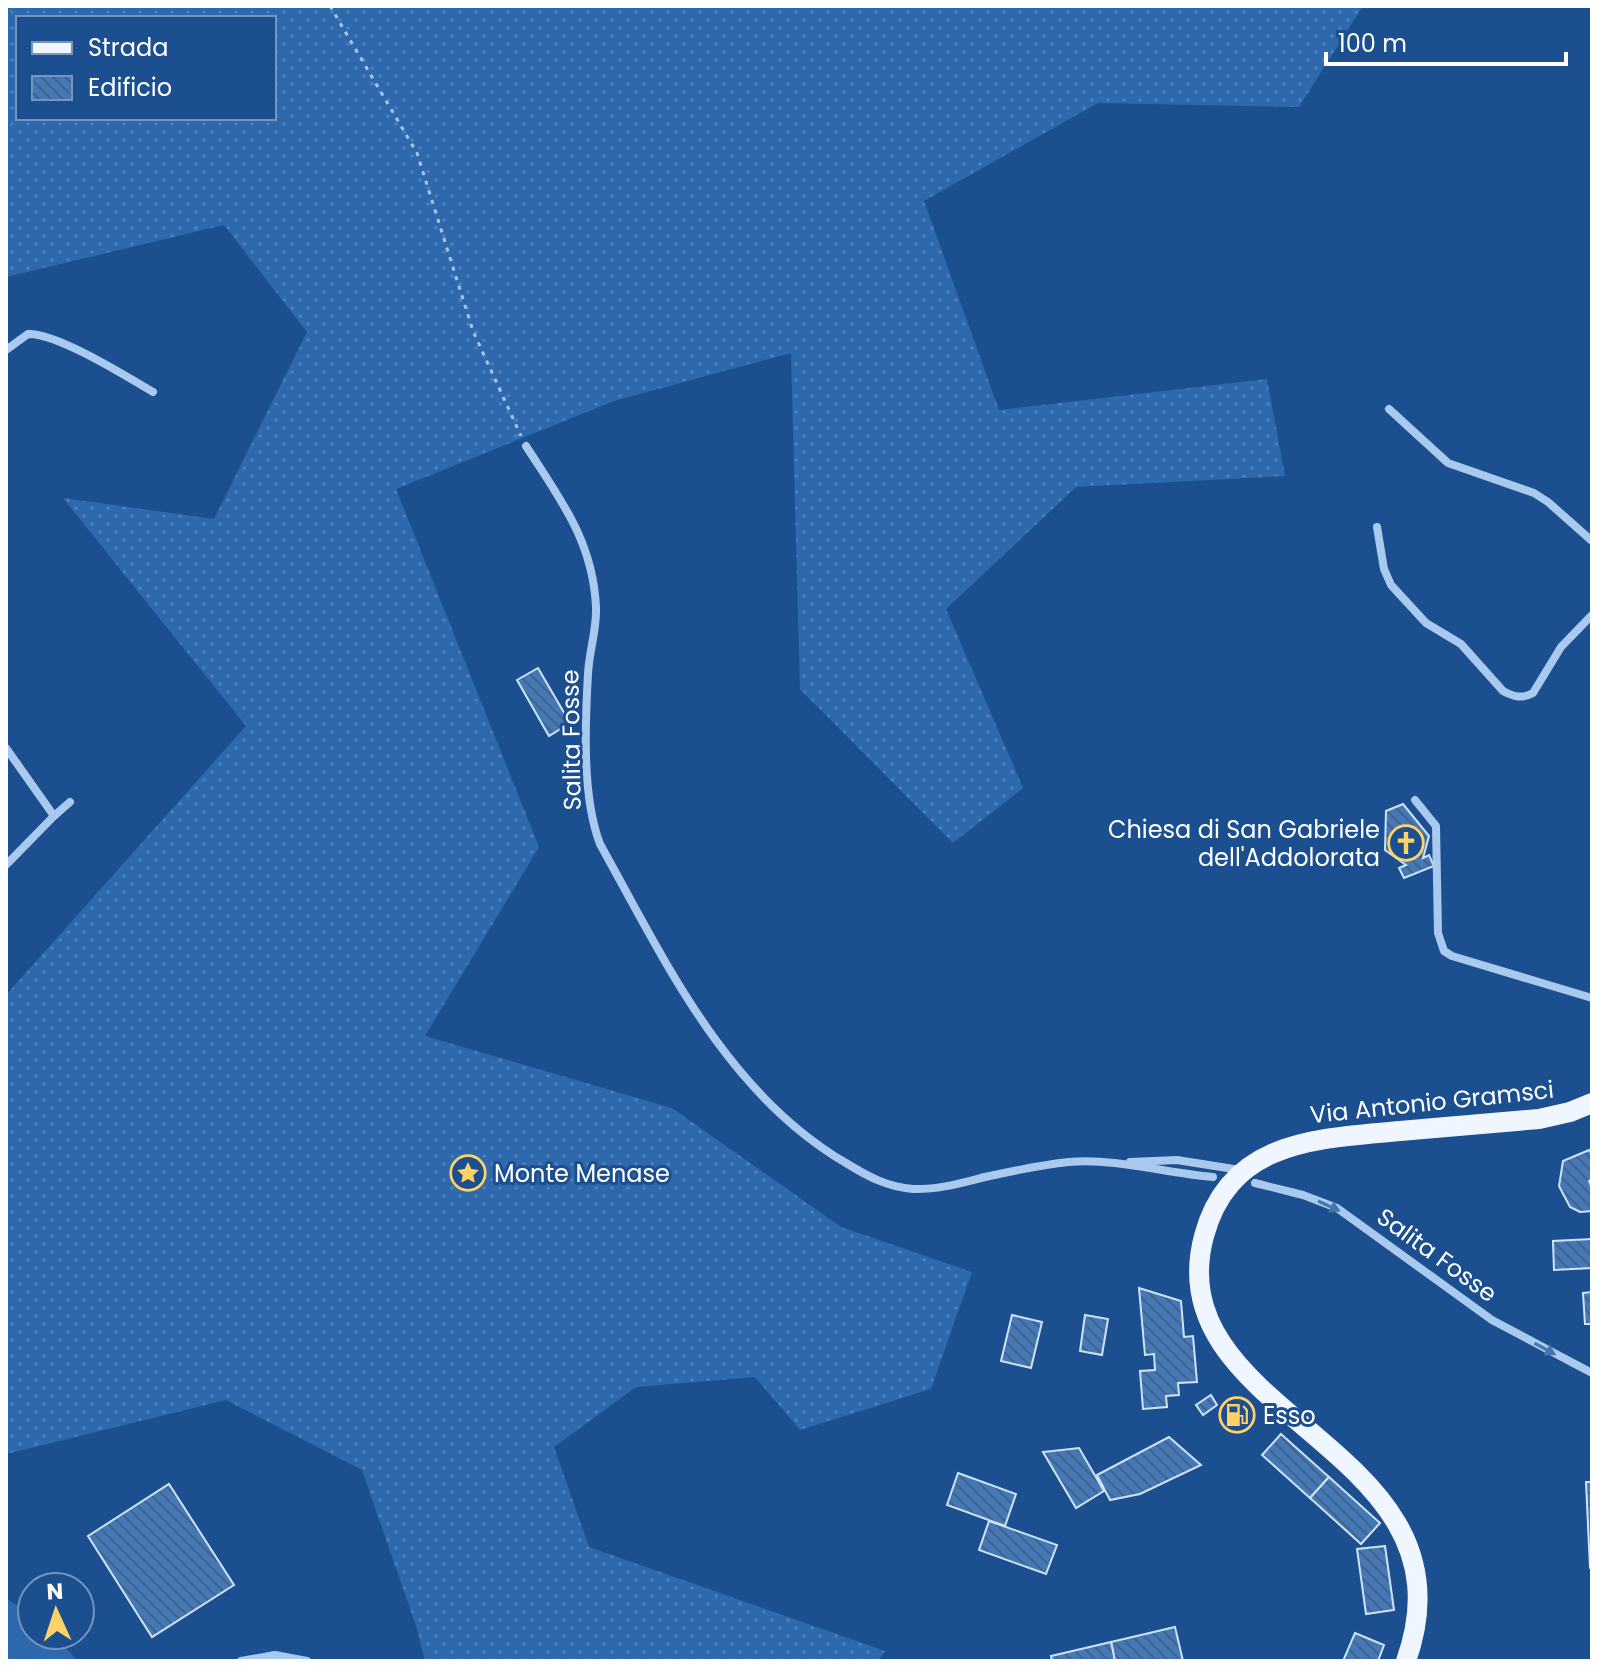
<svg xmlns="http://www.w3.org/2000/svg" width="1598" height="1667" viewBox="0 0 1598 1667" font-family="Poppins,sans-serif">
  <defs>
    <pattern id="grass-dots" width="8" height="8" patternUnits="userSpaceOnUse" patternTransform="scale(2)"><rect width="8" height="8" fill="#2e69ad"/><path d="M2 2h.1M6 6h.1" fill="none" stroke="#4d80b9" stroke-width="1.8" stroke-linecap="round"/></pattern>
    <pattern id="building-back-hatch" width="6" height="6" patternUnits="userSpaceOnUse" patternTransform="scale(2)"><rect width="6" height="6" fill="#4478b7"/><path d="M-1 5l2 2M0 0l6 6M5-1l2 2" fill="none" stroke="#486282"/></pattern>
  </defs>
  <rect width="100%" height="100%" fill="#1b4f8f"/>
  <path fill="url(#grass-dots)" fill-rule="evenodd" d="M6,6H1363L1299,107L1098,103L924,201L999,410L1267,379L1285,476L1076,487L946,609L1023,788L953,843L800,689L791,353L614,401L396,489L539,847L425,1036L672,1108L841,1227L972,1272L931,1389L800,1430L755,1377L636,1387L554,1447L589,1547L885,1651L878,1661H425L417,1629L362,1470L226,1400L6,1454V995L246,726L63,498L214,519L307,332L224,225L6,277ZM18,18H274V118H18Z"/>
  <path fill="#2e69ad" d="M6,1598L32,1616V1635H53L78,1661H6Z"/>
  <g fill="url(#building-back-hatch)" stroke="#cfe3fa" stroke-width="2">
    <path d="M538,668L570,723L549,736L517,680Z"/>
    <path d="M1403,804L1429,836L1423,858L1429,855L1434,866L1404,878L1399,868L1406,865L1385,850L1386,811Z"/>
    <path d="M1589,1150L1592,1154V1179L1589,1181L1592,1189V1211L1580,1212L1570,1207L1559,1186L1563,1161Z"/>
    <path d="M1592,1239V1268L1554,1270L1553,1241Z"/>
    <path d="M1139,1288L1181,1301L1184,1337L1193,1336L1197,1382L1178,1383L1179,1395L1166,1396L1167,1407L1143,1409L1140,1371L1155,1370L1154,1354L1145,1355Z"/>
    <path d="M1592,1292V1324H1585L1583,1293Z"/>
    <path d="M1012,1315L1042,1322L1031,1368L1001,1361Z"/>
    <path d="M1085,1315L1108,1319L1102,1355L1080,1351Z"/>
    <path d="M1211,1395L1217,1405L1203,1415L1196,1405Z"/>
    <path d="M1235,1400L1254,1416L1241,1430L1222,1414Z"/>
    <path d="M1281,1434L1329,1477L1310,1498L1262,1455Z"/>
    <path d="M1169,1437L1201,1465L1140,1494L1110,1500L1097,1475Z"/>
    <path d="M1079,1448L1104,1491L1076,1508L1043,1452Z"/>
    <path d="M958,1473L1016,1494L1005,1526L947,1505Z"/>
    <path d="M1329,1477L1380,1523L1361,1544L1310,1498Z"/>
    <path d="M1586,1482H1592V1568H1590Z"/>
    <path d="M169,1484L234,1585L152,1637L88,1536Z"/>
    <path d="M989,1521L1057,1545L1046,1574L979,1550Z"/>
    <path d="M1385,1546L1394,1610L1366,1614L1357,1549Z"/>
    <path d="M1175,1627L1183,1661H1115L1111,1642Z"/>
    <path d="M1355,1633L1384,1645L1378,1661H1343Z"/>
    <path d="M1111,1642L1115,1661H1052L1051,1656Z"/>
  </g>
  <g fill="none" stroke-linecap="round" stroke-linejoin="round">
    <path stroke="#a9c9ee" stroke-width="3" stroke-dasharray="4 6" stroke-linecap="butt" d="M330,6L417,153L473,331L521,436"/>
    <g stroke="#a9c9ee" stroke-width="8">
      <path d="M6,350L28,334C57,333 126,376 153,392"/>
      <path d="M1389,409L1448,463L1534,493L1548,502L1592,541"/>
      <path d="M526,446C560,499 593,541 596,607C597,630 589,651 588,674C585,725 582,797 600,844C665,961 726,1093 846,1163C867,1176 887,1187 913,1189C937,1190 961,1183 985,1177C1012,1171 1040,1165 1069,1162C1118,1158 1164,1173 1213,1177"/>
      <path d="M1377,527L1384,569L1391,585L1426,623L1461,644L1503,691C1514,697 1522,699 1533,693L1561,647L1592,615"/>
      <path d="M6,748L54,816L6,865"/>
      <path d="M1415,800L1436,826L1438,933L1444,951L1452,956L1592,998"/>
      <path d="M54,816L70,802"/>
      <path d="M1130,1162L1177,1160L1240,1170"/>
      <path d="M1255,1183L1303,1195L1337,1208L1492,1320L1592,1373"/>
      <path d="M241,1661L275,1655L307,1661"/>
    </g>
    <path stroke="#f0f6ff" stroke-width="20" d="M1406,1661C1483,1445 1155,1419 1204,1236C1230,1139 1318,1139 1400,1131C1446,1127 1492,1123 1539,1119L1570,1112L1592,1103"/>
  </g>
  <defs><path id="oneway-solid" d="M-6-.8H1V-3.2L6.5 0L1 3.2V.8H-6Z" transform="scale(2)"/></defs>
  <g fill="#4674ac">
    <use href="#oneway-solid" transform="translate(1329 1206) rotate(25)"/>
    <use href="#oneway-solid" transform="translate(1545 1349) rotate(29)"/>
  </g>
  <defs>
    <symbol id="church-ring" viewBox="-11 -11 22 22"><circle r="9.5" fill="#1b4f8f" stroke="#ffd166" stroke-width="1.5"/><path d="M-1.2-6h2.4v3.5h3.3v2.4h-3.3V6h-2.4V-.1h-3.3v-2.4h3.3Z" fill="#ffd166"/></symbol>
    <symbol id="sight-ring" viewBox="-11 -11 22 22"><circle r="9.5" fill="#1b4f8f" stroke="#ffd166" stroke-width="1.5"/><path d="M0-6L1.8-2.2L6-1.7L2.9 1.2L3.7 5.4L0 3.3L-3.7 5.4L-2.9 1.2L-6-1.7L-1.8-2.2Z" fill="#ffd166"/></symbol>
    <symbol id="fuel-ring" viewBox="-11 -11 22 22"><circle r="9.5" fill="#1b4f8f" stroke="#ffd166" stroke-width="1.5"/><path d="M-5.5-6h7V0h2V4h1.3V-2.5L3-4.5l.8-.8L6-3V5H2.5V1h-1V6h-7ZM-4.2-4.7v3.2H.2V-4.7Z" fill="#ffd166"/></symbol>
  </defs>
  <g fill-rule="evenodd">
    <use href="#church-ring" x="1386" y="823" width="40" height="40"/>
    <use href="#sight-ring" x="448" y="1153" width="40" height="40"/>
    <use href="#fuel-ring" x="1217" y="1395" width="40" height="40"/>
  </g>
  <g text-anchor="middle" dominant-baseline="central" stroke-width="6" stroke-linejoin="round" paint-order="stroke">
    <g font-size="24" fill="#fff" stroke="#1b4f8f">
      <text transform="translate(571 740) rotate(-91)">Salita Fosse</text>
      <text transform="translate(1432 1102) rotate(-6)">Via Antonio Gramsci</text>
      <text transform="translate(1437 1255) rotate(36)">Salita Fosse</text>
    </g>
    <g font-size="24" fill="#fff" stroke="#1b4f8f" text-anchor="start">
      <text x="1380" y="829" text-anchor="end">Chiesa di San Gabriele<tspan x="1380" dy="28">dell'Addolorata</tspan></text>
      <text x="494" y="1173">Monte Menase</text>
      <text x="1263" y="1415">Esso</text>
    </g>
  </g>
  <rect width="1598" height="1667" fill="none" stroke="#ffffff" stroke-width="16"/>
  <rect x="16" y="16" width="260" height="104" fill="#1b4f8f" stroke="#7695bc" stroke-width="2"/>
  <rect x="32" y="42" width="40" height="12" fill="#f0f6ff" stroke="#7695bc" stroke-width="2"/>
  <text x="88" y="56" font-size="24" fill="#ffffff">Strada</text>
  <rect x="32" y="76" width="40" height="24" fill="url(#building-back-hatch)" stroke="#7695bc" stroke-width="2"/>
  <text x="88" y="96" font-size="24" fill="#ffffff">Edificio</text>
  <g transform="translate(56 1611) rotate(357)"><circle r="38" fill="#1b4f8f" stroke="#7695bc" stroke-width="2"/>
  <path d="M0-6L14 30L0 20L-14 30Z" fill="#ffd166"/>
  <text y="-12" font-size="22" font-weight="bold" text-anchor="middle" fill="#ffffff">N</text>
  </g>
  <path d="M1326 52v12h240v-12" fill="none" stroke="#ffffff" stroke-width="4"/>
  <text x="1338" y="52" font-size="24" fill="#ffffff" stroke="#1b4f8f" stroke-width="6" paint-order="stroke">100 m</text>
</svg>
